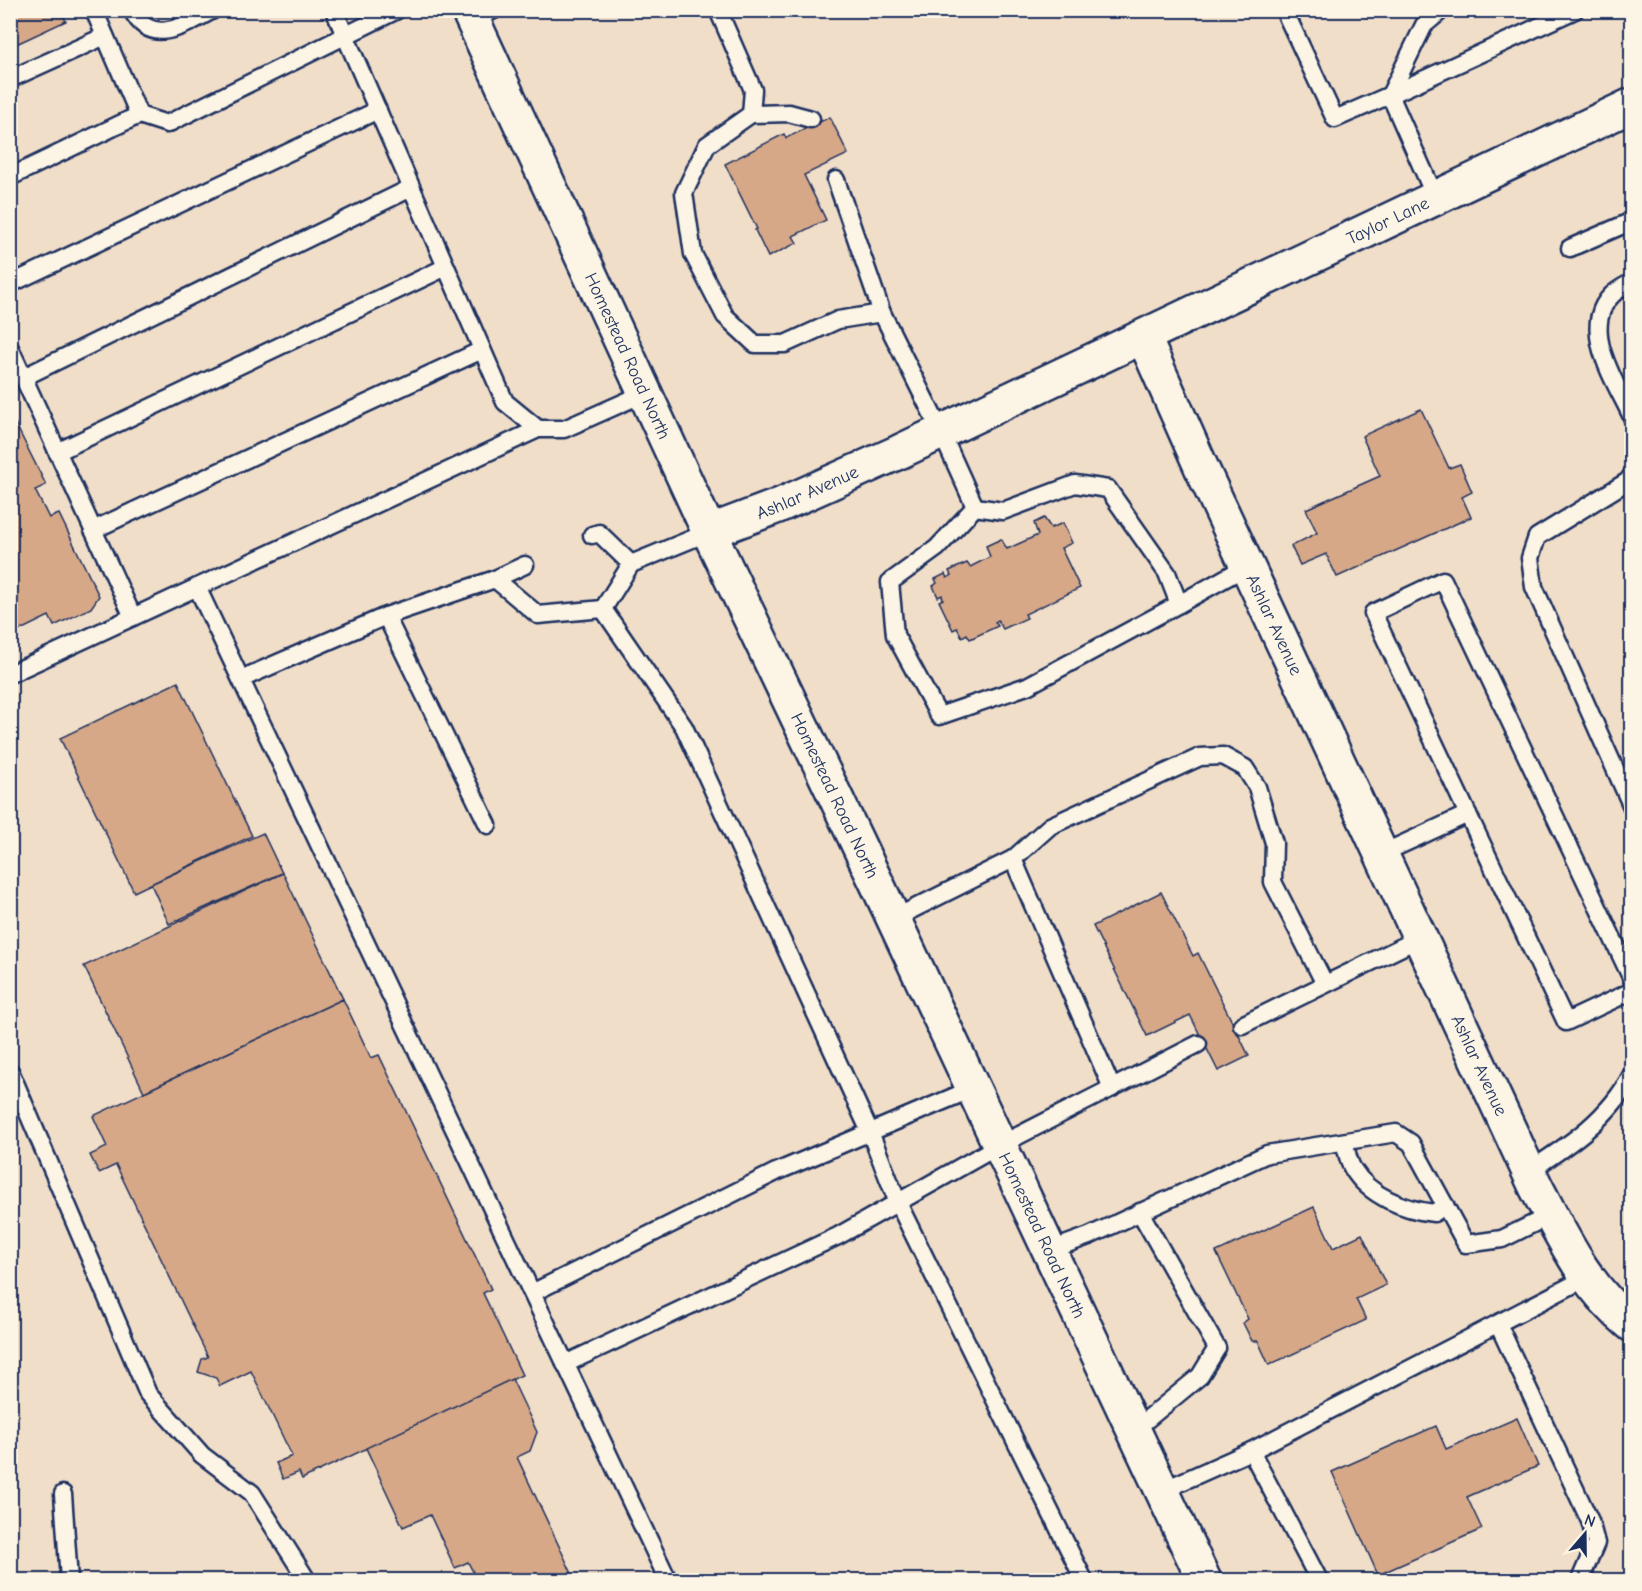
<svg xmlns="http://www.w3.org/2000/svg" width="1642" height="1591" viewBox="0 0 1642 1591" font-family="'Comic Neue',sans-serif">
  <rect width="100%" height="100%" fill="#fcf5e5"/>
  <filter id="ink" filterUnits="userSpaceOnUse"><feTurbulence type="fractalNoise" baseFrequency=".0167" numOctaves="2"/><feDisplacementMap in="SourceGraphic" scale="12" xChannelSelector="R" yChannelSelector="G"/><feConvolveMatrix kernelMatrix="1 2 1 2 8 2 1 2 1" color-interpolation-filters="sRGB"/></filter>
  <g filter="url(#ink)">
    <rect fill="#f1dec9" x="11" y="11" width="1620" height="1569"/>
    <g fill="#d6a888" stroke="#1b2f5e" stroke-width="1.5">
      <path d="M10,10H60L66,21L10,47Z"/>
      <path d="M830,117L848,154L804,175L826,220L793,236L797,243L768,257L755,230L757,229L725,164L784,134L786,138Z"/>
      <path d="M1421,409L1449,468L1460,464L1472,492L1462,497L1471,517L1337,577L1326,554L1300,565L1291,546L1317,533L1306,509L1380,476L1362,436Z"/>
      <path d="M10,413L46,485L35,490L49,518L59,514L99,596L91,608L54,626L49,616L10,635Z"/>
      <path d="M1044,518L1051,528L1063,523L1072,543L1061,548L1080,588L1025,614L1027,618L1003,629L998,620L995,622L998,626L970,639L967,634L962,637L957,628L953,630L939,601L943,599L942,595L938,597L933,586L937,583L935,579L945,574L947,578L951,576L949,571L967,563L970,567L990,557L986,546L1001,539L1007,549L1038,535L1034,523Z"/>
      <path d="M178,682L252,836L134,892L60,738Z"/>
      <path d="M263,833L282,873L169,924L151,884Z"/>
      <path d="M283,873L343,999L144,1092L84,966Z"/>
      <path d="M1161,892L1193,956L1198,953L1249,1056L1218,1071L1190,1015L1147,1036L1093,926Z"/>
      <path d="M343,999L371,1058L379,1055L491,1289L483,1293L522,1375L302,1479L299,1472L283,1479L276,1463L292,1456L251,1371L220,1386L216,1378L198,1372L202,1359L208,1357L116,1165L99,1173L90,1155L107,1147L93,1116Z"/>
      <path d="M1632,1130V1153L1624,1151Z"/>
      <path d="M1314,1207L1333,1248L1362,1234L1386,1285L1356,1299L1366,1320L1269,1365L1258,1341H1252L1243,1323L1248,1319L1216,1252Z"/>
      <path d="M512,1379L537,1432L530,1451L517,1457L575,1580H477L468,1562L455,1568L430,1515L403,1527L366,1448Z"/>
      <path d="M1517,1418L1538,1466L1467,1497L1482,1529L1378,1575L1332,1472L1436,1426L1446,1449Z"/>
    </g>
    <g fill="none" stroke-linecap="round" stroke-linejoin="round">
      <defs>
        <g id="service">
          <path d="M94,10L139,115L167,124L397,10"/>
          <path d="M132,10C151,48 185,25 213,10"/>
          <path d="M334,10L505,402L538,429"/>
          <path d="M718,10L753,90L751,114L707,145L684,193L693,254L725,316L755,344H785L838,320L882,313L941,432L975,507"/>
          <path d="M1284,10L1335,119L1390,95L1436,199"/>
          <path d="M472,20L494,10"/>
          <path d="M10,79L105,36"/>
          <path d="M1390,95L1575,10"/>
          <path d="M1390,95L1424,25L1442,10"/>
          <path d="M751,114L789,113L811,119"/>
          <path d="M10,177L139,115"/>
          <path d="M836,180L882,313"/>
          <path d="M1570,248L1632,221"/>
          <path d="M1632,282C1625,286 1617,290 1612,295C1578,328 1617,384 1632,417"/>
          <path d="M10,284L378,110"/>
          <path d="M10,348L133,617"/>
          <path d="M24,377L411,188"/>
          <path d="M57,452L446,267"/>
          <path d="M1632,475L1628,481L1537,537L1530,558L1534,587L1632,807"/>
          <path d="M1075,484L1108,489L1167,573L1179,604L1027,686L939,716L895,635L890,582L937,548L975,507L1003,511Z"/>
          <path d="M93,530L482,350"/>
          <path d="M592,535L599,533L631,564"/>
          <path d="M495,579L525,565"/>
          <path d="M197,587L668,1580"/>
          <path d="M1179,604L1247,566"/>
          <path d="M603,609L684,727L870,1132L898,1203L1084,1580"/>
          <path d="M386,616L488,825"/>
          <path d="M10,674L538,429H564L645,393"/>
          <path d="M241,679L386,616L495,579L538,615L603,609L631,564L709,532"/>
          <path d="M1381,854L1468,814"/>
          <path d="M1013,859L1050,826L1200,757L1223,756L1245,768L1257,787L1274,843L1273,882L1325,984"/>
          <path d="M1632,979L1443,580L1373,613L1566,1022L1632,991"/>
          <path d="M1242,1025L1420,938"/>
          <path d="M10,1071L148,1394L202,1455L252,1493L307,1580"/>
          <path d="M1112,1088L1198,1044"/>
          <path d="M1344,1142C1347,1151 1348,1162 1353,1169C1369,1196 1405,1210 1434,1213L1445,1205"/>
          <path d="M1529,1171C1569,1145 1610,1118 1632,1074"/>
          <path d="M1048,1251L1089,1236L1267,1154L1396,1133L1411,1143L1466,1244L1502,1239L1551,1215"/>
          <path d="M532,1293L776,1172L972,1089"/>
          <path d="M1498,1324L1590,1521L1596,1543L1580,1580"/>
          <path d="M565,1364L838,1236L998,1146L1112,1088L1013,859L893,919"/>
          <path d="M1133,1431L1200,1376L1217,1348L1140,1212"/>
          <path d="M1161,1491L1251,1451"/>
          <path d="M63,1494L69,1580"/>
          <path d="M1319,1580L1251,1451L1586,1278"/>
        </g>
        <g id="minor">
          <path id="s1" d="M1144,338L1202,469L1536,1187C1563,1238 1586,1288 1632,1325"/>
          <path id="s2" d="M709,532L778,506L899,452L1632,105"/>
        </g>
        <g id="secondary">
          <path id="s3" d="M468,10L709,532L879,888L1204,1580"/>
        </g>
      </defs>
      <use href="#service" stroke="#1b2f5e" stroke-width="21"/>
      <use href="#minor" stroke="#1b2f5e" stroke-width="38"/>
      <use href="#secondary" stroke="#1b2f5e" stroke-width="38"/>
      <use href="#service" stroke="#fcf5e5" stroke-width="16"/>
      <use href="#minor" stroke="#fcf5e5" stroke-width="33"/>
      <use href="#secondary" stroke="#fcf5e5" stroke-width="33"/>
    </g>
  </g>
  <g text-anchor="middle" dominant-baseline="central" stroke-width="4.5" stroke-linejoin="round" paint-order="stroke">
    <g font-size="18" fill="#1b2f5e" stroke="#fcf5e5">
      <text stroke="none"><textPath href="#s2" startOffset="747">Taylor Lane</textPath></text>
      <text stroke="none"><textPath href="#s3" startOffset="381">Homestead Road North</textPath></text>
      <text stroke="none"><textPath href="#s2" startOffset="106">Ashlar Avenue</textPath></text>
      <text stroke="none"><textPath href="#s1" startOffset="315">Ashlar Avenue</textPath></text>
      <text stroke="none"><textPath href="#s3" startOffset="867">Homestead Road North</textPath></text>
      <text stroke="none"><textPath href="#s1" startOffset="801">Ashlar Avenue</textPath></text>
      <text stroke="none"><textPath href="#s3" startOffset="1353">Homestead Road North</textPath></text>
    </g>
  </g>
  <rect width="1642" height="1591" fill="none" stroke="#fcf5e5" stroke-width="36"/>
  <rect x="18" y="18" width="1606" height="1555" fill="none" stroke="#1b2f5e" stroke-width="2" filter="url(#ink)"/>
  <g transform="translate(1585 1534) rotate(20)" stroke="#fcf5e5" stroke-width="4.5" paint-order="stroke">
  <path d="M0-4.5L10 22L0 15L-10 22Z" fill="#1b2f5e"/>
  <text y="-9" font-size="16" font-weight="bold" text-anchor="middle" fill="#1b2f5e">N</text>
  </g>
</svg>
